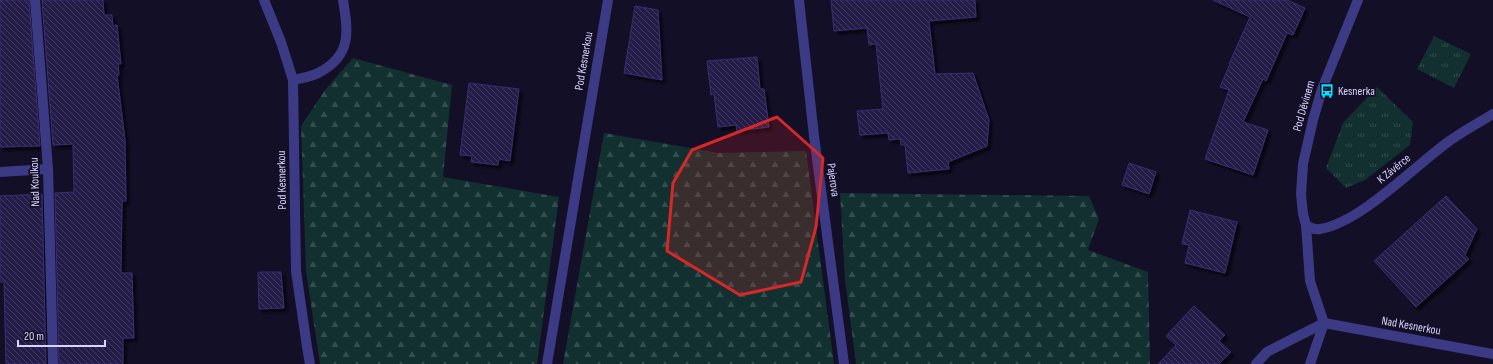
<svg xmlns="http://www.w3.org/2000/svg" width="1493" height="364" viewBox="0 0 1493 364" font-family="'Sofia Sans Condensed',sans-serif">
  <defs>
    <pattern id="forest-firs" width="22" height="20" patternUnits="userSpaceOnUse"><rect width="22" height="20" fill="#12302f"/><path d="M5 1l3.5 6h-7zM16 11l3.5 6h-7z" fill="#344d4e"/></pattern>
    <pattern id="park-tufts" width="24" height="20" patternUnits="userSpaceOnUse"><rect width="24" height="20" fill="#12302f"/><path d="M3 7l-1-3M5 7V3M7 7l1-3M15 17l-1-3M17 17v-4M19 17l1-3" fill="none" stroke="#344d4e"/></pattern>
    <pattern id="building-back-hatch" width="6" height="6" patternUnits="userSpaceOnUse"><rect width="6" height="6" fill="#241b47"/><path d="M-1 5l2 2M0 0l6 6M5-1l2 2" fill="none" stroke="#433b63"/></pattern>
    <filter id="shadow"><feDropShadow dx="3.5" dy="3.5" stdDeviation="1" flood-color="#0009"/></filter>
  </defs>
  <rect width="100%" height="100%" fill="#130f26"/>
  <g fill="url(#forest-firs)">
    <path d="M353,58L452,85L443,177L559,197L537,364H320L306,271L301,126L325,90Z"/>
    <path d="M604,133L719,153L806,151L834,364H563Z"/>
    <path d="M840,193L1089,196L1099,219L1088,250L1148,272L1150,364H856L845,280Z"/>
  </g>
  <g fill="url(#park-tufts)">
    <path d="M1434,36L1471,54L1454,88L1417,69Z"/>
    <path d="M1377,87L1413,122L1410,145L1365,180L1346,188L1326,168L1343,123Z"/>
  </g>
  <g fill="url(#building-back-hatch)" stroke="#3b2d73" filter="url(#shadow)">
    <path d="M0,0H29L40,146L0,147Z"/>
    <path d="M42,0H103L104,15H112L113,26L117,25L121,64H118L119,75H117L125,140L126,201H122L121,273H132L134,338H123V364H59L55,193L74,192L73,144L53,145Z"/>
    <path d="M831,0H975L976,17L929,21L935,74L973,73L989,120L987,146L948,162L949,169L908,173L905,145H901L900,139L889,140L888,133L860,135L857,111L883,109L876,44L869,45L867,28L834,31Z"/>
    <path d="M1213,0H1287L1305,8L1293,35L1287,33L1266,81L1263,79L1243,122L1268,130L1253,175L1205,159L1229,90L1220,87L1230,64H1229L1250,17Z"/>
    <path d="M635,6L658,10L662,80L624,73Z"/>
    <path d="M757,57L760,89H764L769,127L737,131L736,125L718,127L714,94L711,95L707,61Z"/>
    <path d="M469,83L519,89L510,161L499,159L498,165L471,162L472,156L460,155Z"/>
    <path d="M1129,163L1156,172L1149,194L1122,185Z"/>
    <path d="M42,194L46,364H6L4,282H0V196Z"/>
    <path d="M1446,196L1477,229L1465,255L1469,259L1416,307L1374,261Z"/>
    <path d="M1190,210L1237,222L1225,273L1185,263L1189,245L1182,244Z"/>
    <path d="M258,272H281L284,308L259,309Z"/>
    <path d="M1194,306L1225,335L1219,341L1231,352L1219,364H1158L1176,345L1166,336Z"/>
  </g>
  <g fill="none" stroke-linecap="round" stroke-linejoin="round">
    <g stroke="#3d3a85" stroke-width="10">
      <path d="M35,0L48,169L53,364"/>
      <path d="M264,0L281,42L293,80L296,271L307,347L310,364"/>
      <path d="M799,0L814,136L844,364"/>
      <path d="M293,80C301,78 312,77 320,72C352,55 348,31 343,0"/>
      <path d="M0,172L48,169"/>
      <path d="M1306,225C1310,228 1314,230 1320,229C1359,223 1412,169 1444,145C1459,133 1477,124 1493,114"/>
      <path d="M547,364L608,0"/>
      <path d="M1256,364L1267,352L1324,323L1493,354"/>
      <path d="M1310,364L1324,323L1310,281L1306,225L1303,214L1301,194L1303,164L1313,120L1322,89L1358,0"/>
    </g>
  </g>
  <path fill="#d62828" fill-opacity="0.2" stroke="#d62828" stroke-width="3" stroke-linejoin="round" d="M777,117L823,158L816,227L801,282L740,295L667,251L673,183L692,150Z"/>
  <defs>
    <symbol id="bus-bare" viewBox="-9 -9 18 18"><path d="M-5-6H5V4H4V6H2V4H-2V6H-4V4H-5ZM-3.5-4V0h7V-4ZM-3.5 1.2v1.5H-2V1.2ZM2 1.2v1.5H3.5V1.2Z" fill="#00e5ff" stroke="#130f26" stroke-width="2.5" paint-order="stroke"/></symbol>
  </defs>
  <g fill-rule="evenodd">
    <use href="#bus-bare" x="1317" y="81" width="20" height="20"/>
  </g>
  <g text-anchor="middle" dominant-baseline="central" stroke-width="3.5" stroke-linejoin="round" paint-order="stroke">
    <g font-size="12" fill="#d9d4ff" stroke="#130f26">
      <text transform="translate(584 61) rotate(-80)">Pod Kesnerkou</text>
      <text transform="translate(1304 106) rotate(-74)">Pod Děvínem</text>
      <text transform="translate(1394 169) rotate(-39)">K Závěrce</text>
      <text transform="translate(282 180) rotate(-91)">Pod Kesnerkou</text>
      <text transform="translate(833 180) rotate(82)">Pajerova</text>
      <text transform="translate(35 182) rotate(-92)">Nad Koulkou</text>
      <text transform="translate(1411 326) rotate(10)">Nad Kesnerkou</text>
    </g>
    <g font-size="12" fill="#d9d4ff" stroke="#130f26" text-anchor="start">
      <text x="1338" y="91">Kesnerka</text>
    </g>
  </g>
  <path d="M18 340v6h87v-6" fill="none" stroke="#d9d4ff" stroke-width="2"/>
  <text x="24" y="340" font-size="12" fill="#d9d4ff" stroke="#130f26" stroke-width="3" paint-order="stroke">20 m</text>
</svg>
